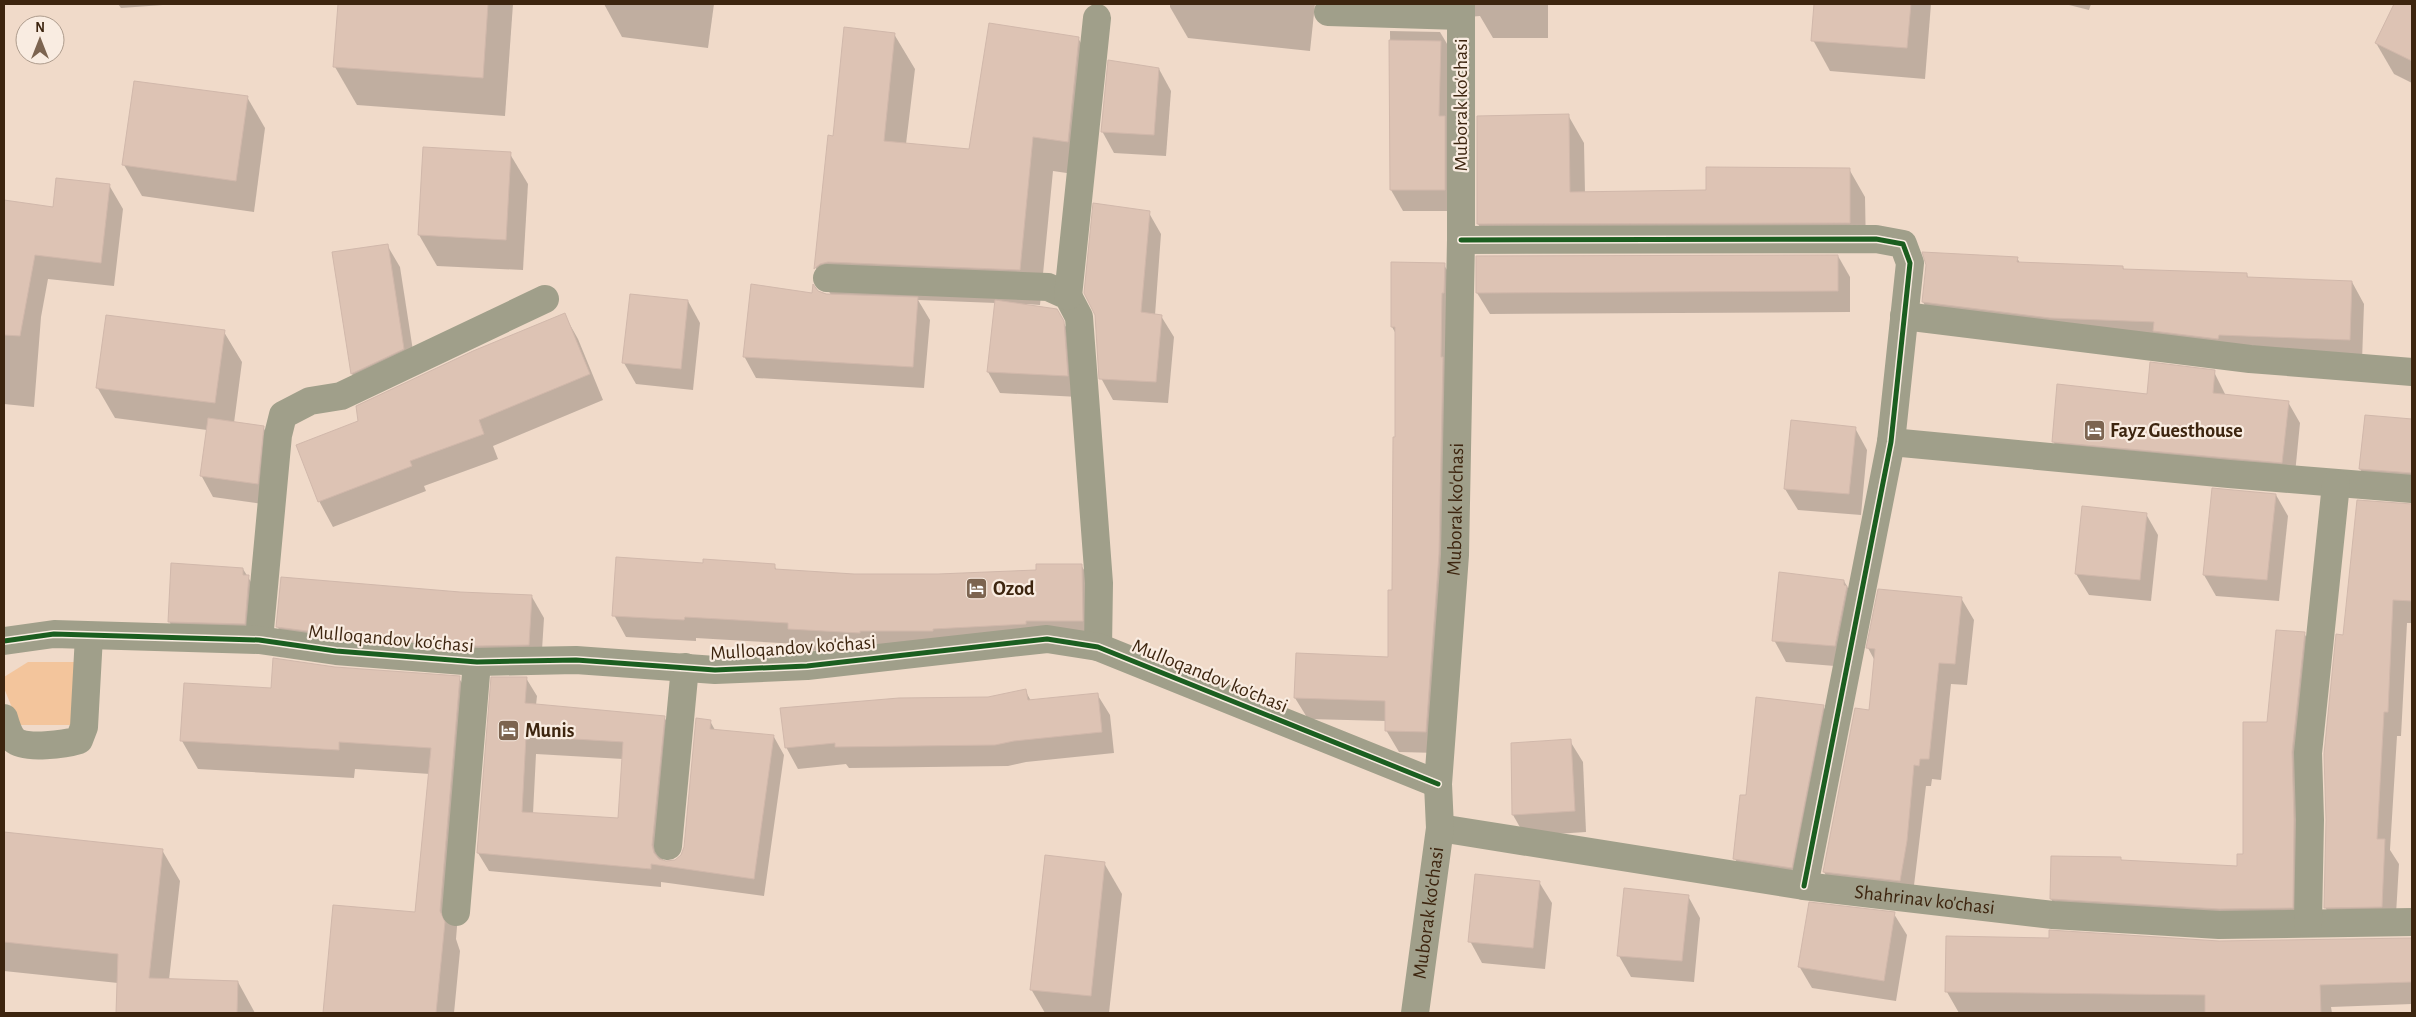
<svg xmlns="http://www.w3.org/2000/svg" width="2416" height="1017" viewBox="0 0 2416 1017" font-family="'Alegreya Sans',sans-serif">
  <rect width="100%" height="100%" fill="#f0dac9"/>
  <path fill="#f3c59c" d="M28,662H75L74,725H19L4,688V677Z"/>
  <g fill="#0003" fill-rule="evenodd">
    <path d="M118,4H163V5L121,8Z"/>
    <path d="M339,4H513L505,116L357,105L335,67Z"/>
    <path d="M604,4H714L708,48L622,37Z"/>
    <path d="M1170,4H1315L1310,51L1188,38L1170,7Z"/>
    <path d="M1392,4H1548V38H1493L1480,16L1468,17Z"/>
    <path d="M1816,4H1931L1925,79L1830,71L1813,40Z"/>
    <path d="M2065,4H2091L2089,10Z"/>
    <path d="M2395,4H2412V83L2394,74L2376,43Z"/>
    <path d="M1390,31L1440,32L1453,54L1457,211H1403L1391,190Z"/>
    <path d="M894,34L915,69L906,144L970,150L1078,38L1099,73L1087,176L1053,171L1040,305L1027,304V306L1056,310L1069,332L1079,397L1000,393L988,372L996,303L918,300L930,320L924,388L756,378L744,356L813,295L818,292L831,295L816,269L829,137H834Z"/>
    <path d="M1159,69L1171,91L1166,156L1114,153L1102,131Z"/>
    <path d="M247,97L265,128L254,212L142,196L124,165Z"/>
    <path d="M1568,115L1584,143L1585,193L1707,191L1849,169L1865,197L1866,250L1494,252L1478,224V117Z"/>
    <path d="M510,154L528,184L523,270L437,266L419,235Z"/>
    <path d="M109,185L123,209L114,286L48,279L41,317L34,407L4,404V201L54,209Z"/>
    <path d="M1149,213L1161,234L1155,315L1161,316L1174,337L1168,403L1113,400L1101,378Z"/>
    <path d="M387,245L400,267L416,370L364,395L352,374L333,253Z"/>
    <path d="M1838,256L1850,277V312L1490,314L1477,293Z"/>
    <path d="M2017,258L2020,263L2123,267L2124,270L2247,274L2248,278L2352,282L2364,304L2362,361L1935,324L1923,302L1927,265Z"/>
    <path d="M1444,265L1457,286L1438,753L1399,752L1386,730V721L1308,719L1295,698L1389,658L1393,591L1396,438V334L1392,327Z"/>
    <path d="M688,301L700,323L693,390L636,384L624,363Z"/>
    <path d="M564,314L578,339L603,400L493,446L498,459L424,486L426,491L333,527L319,501L359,422Z"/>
    <path d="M224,332L242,362L234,423L263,427L276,449L270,505L213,497L201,475L207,430L115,418L97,387Z"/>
    <path d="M2214,372L2226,396L2288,402L2300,423L2294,484L2065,463L2053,441L2148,396Z"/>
    <path d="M2366,416L2412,421V493L2373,490L2360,469Z"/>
    <path d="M1855,428L1867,450L1861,515L1798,510L1785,489Z"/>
    <path d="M2276,495L2288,516L2279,601L2216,596L2204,575Z"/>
    <path d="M2412,505V623H2407L2401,736H2397L2390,850L2399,864L2395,931H2339L2325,907L2344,636Z"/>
    <path d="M2146,514L2158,535L2151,601L2089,595L2076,574Z"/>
    <path d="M704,564L774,565L777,571L854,576H938L1037,571L1081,565L1094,586V642L872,654L802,650L798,644L696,638V641L626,637L614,615Z"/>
    <path d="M243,569L261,598L257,645L181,643L169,621Z"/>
    <path d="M1844,581L1856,602L1847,667L1786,662L1774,640Z"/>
    <path d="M460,594L532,597L544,618L541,666L290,648L277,626Z"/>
    <path d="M1961,598L1974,620L1967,685L1951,684L1941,780L1932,779L1931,786H1926L1912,902L1836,894L1824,872L1856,710L1870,711L1875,661L1868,648Z"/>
    <path d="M2304,633L2316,654L2304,929L2063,920L2051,899L2120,858L2122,861L2238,867L2244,856L2268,723Z"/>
    <path d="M459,678L475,705L456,939L460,951L454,1013H324L334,906L416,913L430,774L355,769L354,778L198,769L182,741L272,690Z"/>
    <path d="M526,678L537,696L536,705L664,717L675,735L663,861H675L682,855L685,848L710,721L715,730L774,737L784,755L764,896L661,882V887L489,871L478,853ZM536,754L623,759L620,820L533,814Z"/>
    <path d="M1025,690L1031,701L1097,694L1110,715L1114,753L1026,762L1008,766L849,768L846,764L798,769L786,747Z"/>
    <path d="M1823,706L1835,727L1804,888L1747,880L1735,859Z"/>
    <path d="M1570,741L1583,762L1586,832L1525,836L1513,815Z"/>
    <path d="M4,833L162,850L180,881L169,980L238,982L255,1013H117L118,983L4,971Z"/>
    <path d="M1104,863L1122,894L1109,1013H1045L1031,989Z"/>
    <path d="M1539,882L1552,903L1545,969L1482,963L1470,941Z"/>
    <path d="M1688,896L1700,918L1694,982L1631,977L1619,956Z"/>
    <path d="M1894,914L1907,935L1896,1001L1812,988L1799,966Z"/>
    <path d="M1948,937L2219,942L2412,939V1004L2331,1007L2332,1013H1959L1947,992Z"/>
  </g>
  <g fill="#ddc3b4" stroke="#d1b8ab" fill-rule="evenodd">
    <path d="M338,4H488L483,78L333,67Z"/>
    <path d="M1814,4H1911L1907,48L1811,41Z"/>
    <path d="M2394,4H2412V61L2375,43Z"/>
    <path d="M989,23L1079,37L1068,142L1033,137L1020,270L828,262L820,264L814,269L828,135L833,136L844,27L895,33L884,141L969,149Z"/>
    <path d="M1389,40L1441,41L1439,116H1445V190H1390Z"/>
    <path d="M1108,60L1159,68L1154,135L1101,132Z"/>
    <path d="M134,81L248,96L236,181L122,165Z"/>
    <path d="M1569,114L1570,192L1706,190V167L1850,168V223L1477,224V116Z"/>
    <path d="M423,147L511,152L506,240L418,235Z"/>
    <path d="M56,178L110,184L101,263L35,255L20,336L4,335V200L53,207Z"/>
    <path d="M1093,203L1150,211L1141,312L1162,315L1156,382L1099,379L1095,315L1084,293Z"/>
    <path d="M388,244L404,349L351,374L332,252Z"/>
    <path d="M1922,252L2018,257L2017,262L2123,266V269L2247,273V277L2352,281L2350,340L2219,335L2218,339L2153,331L2154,322L2050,318L1922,302L1926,265Z"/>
    <path d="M1838,255V291L1476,293V256Z"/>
    <path d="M1391,262L1445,263L1444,293H1442L1441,357H1443L1439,554L1426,732L1385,731V701L1294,698L1296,653L1388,657V590H1392L1393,437H1395V327H1391Z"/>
    <path d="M751,284L812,293L813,284L818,291L826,294L918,297L913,367L743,357Z"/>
    <path d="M630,294L688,300L681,369L622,363Z"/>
    <path d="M995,300L1057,309L1064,321L1068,376L987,372Z"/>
    <path d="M565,313L590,374L479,420L484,434L410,461L412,466L318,502L296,445L358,421L356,406L473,351Z"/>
    <path d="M106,315L225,330L215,403L96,388Z"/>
    <path d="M2150,362L2215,370L2213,393L2289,401L2282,463L2052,442L2057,384L2147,394Z"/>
    <path d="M2365,415L2412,419V473L2359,469Z"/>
    <path d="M208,418L264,426L258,484L200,476Z"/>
    <path d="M1791,420L1856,427L1849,494L1784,489Z"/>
    <path d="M2212,488L2276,494L2267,580L2203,575Z"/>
    <path d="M2357,500L2412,504V601L2393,600L2388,712H2384L2377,839H2385L2382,907L2324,908L2326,820L2324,754L2336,634L2343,635Z"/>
    <path d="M2082,506L2147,513L2140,580L2075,574Z"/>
    <path d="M616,557L703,563V559L775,564V569L854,574H938L1036,570V564H1082L1083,621H1026V624L933,629V631H860V633L788,629V623L685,617L684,620L612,616Z"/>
    <path d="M171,563L243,568V575H249L245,624L168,622Z"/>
    <path d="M1779,572L1844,580V585L1847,586L1835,646L1772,641Z"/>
    <path d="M281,577L460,592L532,595L529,645L477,646L338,635L276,627Z"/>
    <path d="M1878,589L1962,597L1955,664L1939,663L1929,759H1920L1919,766L1914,765L1907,841L1900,881L1823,872L1855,708L1869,710L1875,649L1866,648Z"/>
    <path d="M2276,630L2305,632L2292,752L2294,820L2293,908L2219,909L2050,899L2051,856L2121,857V860L2237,866V854H2243V722H2267Z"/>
    <path d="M273,658L335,667L460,676L440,911L445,922L436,1013H323L333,905L415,912L431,748L339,742V750L180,741L184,683L271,688Z"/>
    <path d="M491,677H527L525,703L665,716L652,845L654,853L659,859L666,861L675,860L681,855L684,847L696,718L711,720L710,729L774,735L754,879L651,864V869L477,853ZM526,736L623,742L618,818L522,812Z"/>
    <path d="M1026,689L1028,700L1098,693L1102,732L1014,741L995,745L835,747V743L785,748L780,708L899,698L988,697Z"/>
    <path d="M1756,697L1824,705L1792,868L1733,859L1740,795H1746Z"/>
    <path d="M1571,739L1575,811L1512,815L1511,743Z"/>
    <path d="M4,832L163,849L149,978L238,981L237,1013H116L118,954L4,942Z"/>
    <path d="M1045,855L1105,862L1091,996L1030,990Z"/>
    <path d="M1475,874L1540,881L1533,948L1468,942Z"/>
    <path d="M1624,888L1689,895L1682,961L1617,956Z"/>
    <path d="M1809,902L1895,912L1884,981L1798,967Z"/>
    <path d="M2049,930L2219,941L2412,938V982L2320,985L2321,1013H2205V995L1945,992L1946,936L2049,938Z"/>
  </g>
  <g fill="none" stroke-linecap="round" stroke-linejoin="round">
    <g stroke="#a09f8a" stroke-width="28">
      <path d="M1328,12L1461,16"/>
      <path d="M1461,240L1876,239L1903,244L1910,263L1891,442L1804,886"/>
      <path d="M827,278L1048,287L1068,296L1079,317L1099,583L1098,647"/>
      <path d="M1068,296L1097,18"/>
      <path d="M1904,316L2250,359L2412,372"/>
      <path d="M1891,442L2229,474L2412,489"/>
      <path d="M259,640L278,435L283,415L310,401L341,396L545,299"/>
      <path d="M4,641L54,634L259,640L336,651L477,662L576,660L715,670L807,666L1047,639L1098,647L1438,784"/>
      <path d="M4,718C6,725 9,735 14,740C25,750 66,744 79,740L84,727L89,636"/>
      <path id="s1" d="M1440,828L1804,886L2053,915L2219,925L2412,922"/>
      <path d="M668,846L685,667"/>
      <path d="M456,912L477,662"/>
      <path d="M2308,923L2310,820L2308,753L2336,484"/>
      <path id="s2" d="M1415,1013L1440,828L1438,784L1455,555L1461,240V4"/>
    </g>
    <defs>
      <g id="cycleway">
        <path d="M1461,240L1876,239L1903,244L1910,263L1891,442L1804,886"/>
        <path d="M4,641L54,634L259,640L336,651L477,662L576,660L715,670L807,666L1047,639L1098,647L1438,784"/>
      </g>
    </defs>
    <use href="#cycleway" stroke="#f9ece1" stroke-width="8"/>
    <use href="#cycleway" stroke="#1b5e20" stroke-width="5"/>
  </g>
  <defs>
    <symbol id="hotel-square" viewBox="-11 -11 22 22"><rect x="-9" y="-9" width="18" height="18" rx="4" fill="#7c6450" stroke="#f9ece1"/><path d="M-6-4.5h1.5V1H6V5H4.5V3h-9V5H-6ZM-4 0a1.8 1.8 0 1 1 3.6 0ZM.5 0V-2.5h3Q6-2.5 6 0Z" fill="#fff"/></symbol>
  </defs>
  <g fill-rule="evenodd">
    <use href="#hotel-square" x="2082" y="418" width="25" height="25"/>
    <use href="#hotel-square" x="964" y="576" width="25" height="25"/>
    <use href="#hotel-square" x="496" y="718" width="25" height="25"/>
  </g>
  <g text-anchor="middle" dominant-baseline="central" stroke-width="4.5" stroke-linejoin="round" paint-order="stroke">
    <g font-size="20" fill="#3d250f" stroke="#f9ece1">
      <text transform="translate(1461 105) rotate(-90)">Muborak ko'chasi</text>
      <text stroke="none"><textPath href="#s2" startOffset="506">Muborak ko'chasi</textPath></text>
      <text transform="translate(391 639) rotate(5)">Mulloqandov ko'chasi</text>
      <text transform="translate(793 648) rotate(-4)">Mulloqandov ko'chasi</text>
      <text transform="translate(1210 676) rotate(22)">Mulloqandov ko'chasi</text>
      <text stroke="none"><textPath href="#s1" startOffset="490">Shahrinav ko'chasi</textPath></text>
      <text stroke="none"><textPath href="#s2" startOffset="101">Muborak ko'chasi</textPath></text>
    </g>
    <g font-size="20" font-weight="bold" fill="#3d250f" stroke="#f9ece1" text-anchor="start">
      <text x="2110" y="431">Fayz Guesthouse</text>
      <text x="993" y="589">Ozod</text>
      <text x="525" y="731">Munis</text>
    </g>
  </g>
  <rect width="2416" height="1017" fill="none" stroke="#3d250f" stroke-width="10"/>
  <g transform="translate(40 40)"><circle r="24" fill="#f9ece1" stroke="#ae9c8d"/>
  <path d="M0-4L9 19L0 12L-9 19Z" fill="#7c6450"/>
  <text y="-8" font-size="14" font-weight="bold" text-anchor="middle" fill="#3d250f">N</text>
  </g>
</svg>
